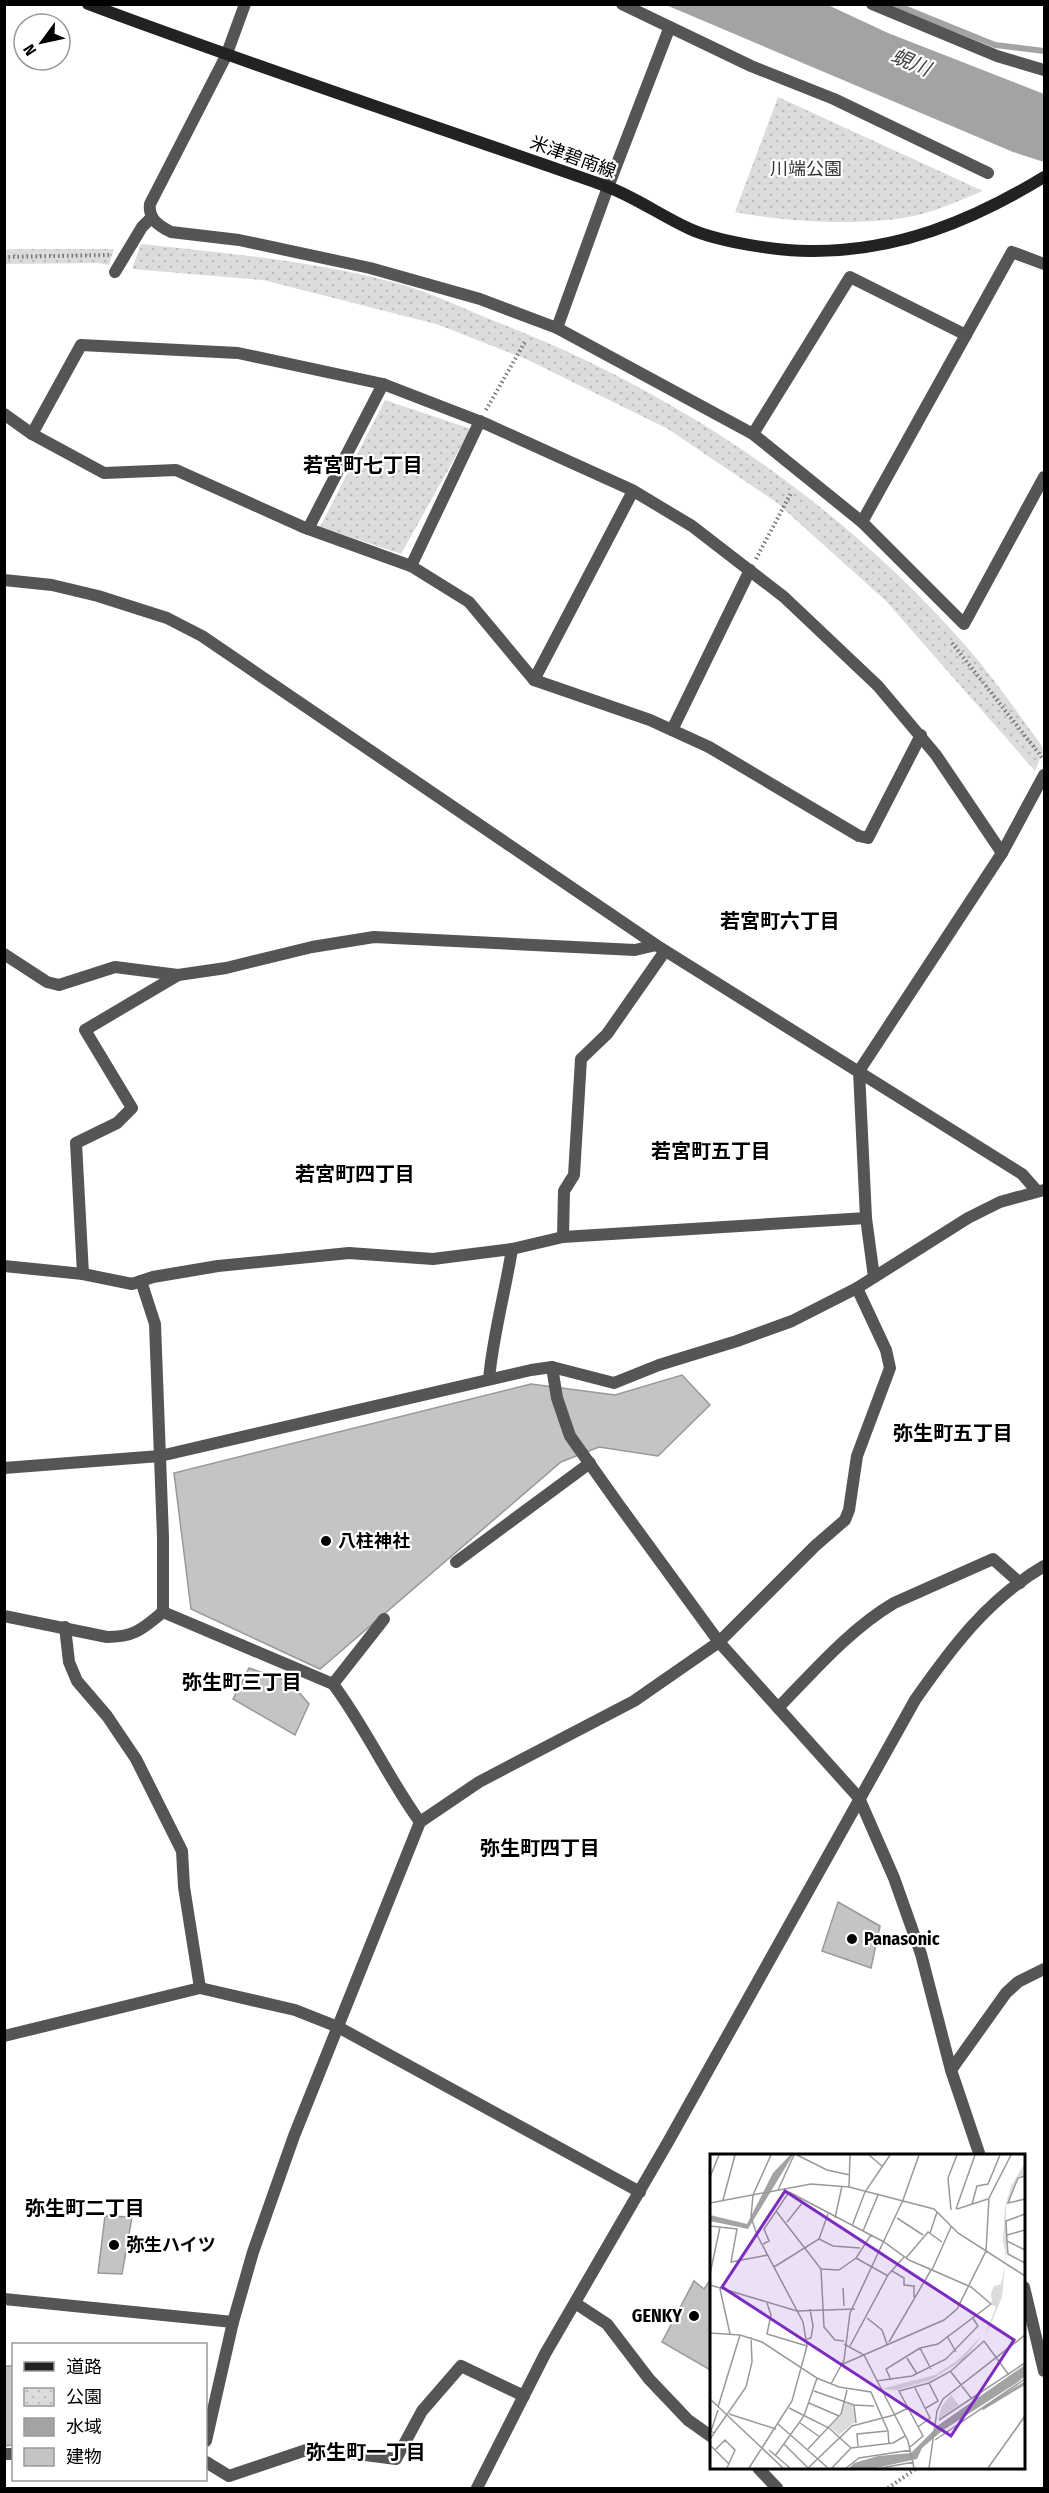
<svg xmlns="http://www.w3.org/2000/svg" width="1049" height="2493" viewBox="0 0 1049 2493" font-family="'Fira Sans Condensed','Noto Sans JP',sans-serif">
  <defs>
    <pattern id="park-dots" width="8" height="8" patternUnits="userSpaceOnUse" patternTransform="scale(1.5)"><rect width="8" height="8" fill="#dcdcdc"/><path d="M2 2h.1M6 6h.1" fill="none" stroke="#bbb" stroke-width="1.8" stroke-linecap="round"/></pattern>
  </defs>
  <rect width="100%" height="100%" fill="#fff"/>
  <g fill="url(#park-dots)">
    <path d="M778,97L983,191C962,199 940,210 918,215C868,227 785,222 735,212Z"/>
    <path d="M141,244C226,253 313,261 396,283C430,292 464,309 497,322C677,392 837,500 966,646C994,678 1019,715 1044,749L1035,771L886,601L776,502L668,429L526,359L436,324L263,280L132,269Z"/>
    <path d="M14,249H114L109,265L98,263L5,264V250Z"/>
    <path d="M385,400L471,429L401,554L320,527Z"/>
  </g>
  <path fill="#a3a3a3" d="M666,5H828L888,33L1044,94V162L1013,152Z"/>
  <g fill="none" stroke-linecap="round" stroke-linejoin="round">
    <path stroke="#a3a3a3" stroke-width="6" d="M894,4L995,45L1044,51"/>
  </g>
  <g fill="#c4c4c4" stroke="#999" stroke-width="1.5">
    <path d="M682,1375L710,1405L658,1456L599,1447L561,1462L320,1669L191,1609L174,1473L531,1384L615,1395Z"/>
    <path d="M249,1668L290,1682L309,1704L295,1735L233,1699Z"/>
    <path d="M838,1902L880,1926L871,1968L822,1951Z"/>
    <path d="M105,2216L132,2217L122,2274L98,2273Z"/>
    <path d="M712,2277V2371L662,2342L694,2281L704,2289Z"/>
    <path d="M4,2366H14V2445L4,2446Z"/>
  </g>
  <g fill="none" stroke-linecap="round" stroke-linejoin="round">
    <g stroke="#777" stroke-width="4" stroke-dasharray="1.5 3" stroke-linecap="butt">
      <path d="M4,257L109,255"/>
      <path d="M486,410L526,340"/>
      <path d="M756,559L791,493"/>
      <path d="M952,643L1044,760"/>
      <path d="M888,2488L917,2468"/>
    </g>
    <g stroke="#555" stroke-width="12">
      <path d="M245,4L226,56L150,204C148,219 159,226 171,232L239,240L370,268L480,299L557,328L753,434L862,522L964,624L1044,477"/>
      <path d="M622,4L751,66L834,99L988,173"/>
      <path d="M872,4L997,56L1044,70"/>
      <path d="M115,272L142,227L152,217"/>
      <path d="M557,328L608,187L669,29"/>
      <path d="M4,414L32,434L104,473L176,470L303,527L411,566L469,602L534,680L650,720L709,747L859,836L868,838L921,735"/>
      <path d="M32,434L81,345L238,353L383,384L484,423L632,490L692,526L784,597L878,686L936,755L1002,853"/>
      <path d="M753,434L850,277L966,335"/>
      <path d="M862,522L1012,252L1044,264"/>
      <path d="M308,529L383,384"/>
      <path d="M411,566L480,421"/>
      <path d="M4,580L52,585L98,596L167,618L202,636L656,945L1022,1174L1037,1191"/>
      <path d="M534,680L633,491"/>
      <path d="M672,730L750,570"/>
      <path d="M4,954L47,982L59,985L115,967L178,975L226,968L312,947L374,937L635,950L656,945"/>
      <path d="M563,1237L564,1191L574,1175L581,1059L607,1034L665,951"/>
      <path d="M4,1266L83,1274L132,1284L153,1277L218,1266L349,1253L433,1259L512,1249L563,1237L866,1218"/>
      <path d="M83,1274L76,1143L117,1123L132,1108L85,1030L178,975"/>
      <path d="M141,1281L155,1324L163,1537V1612"/>
      <path d="M552,1367L557,1398L570,1436L619,1505L719,1642L859,1798L894,1878L921,1954L951,2070L980,2156"/>
      <path d="M489,1379C493,1335 505,1293 512,1249"/>
      <path d="M456,1562L590,1463"/>
      <path d="M163,1612L333,1684C366,1728 388,1778 420,1822"/>
      <path d="M4,1616L107,1637C135,1637 142,1629 163,1612"/>
      <path d="M65,1627L69,1662L77,1681L107,1716L136,1759L182,1851L184,1887L200,1988"/>
      <path d="M333,1684L384,1619"/>
      <path d="M778,1708C813,1672 850,1629 894,1603L993,1559L1020,1583"/>
      <path d="M4,2036L200,1988L295,2010L338,2027L640,2192"/>
      <path d="M951,2070L1006,1993L1018,1982L1044,1969"/>
      <path d="M1024,2287L1044,2371"/>
      <path d="M4,2299L233,2322"/>
      <path d="M575,2303L607,2324L649,2379L688,2420L712,2437"/>
      <path d="M206,2441L233,2322L253,2252L294,2136L420,1822L479,1782L634,1701L719,1642L815,1546L845,1520L849,1510L857,1456L890,1368L886,1350L857,1288"/>
      <path d="M206,2462L229,2476L312,2448L396,2459L422,2411L461,2366L524,2396"/>
      <path d="M758,2468L777,2488"/>
    </g>
    <g stroke="#555" stroke-width="12">
      <path d="M874,1277L866,1218L859,1071L1002,853L1044,775"/>
      <path d="M4,1468L160,1456L531,1370L552,1367L614,1383L659,1365L737,1341L792,1321L857,1288L968,1218L1000,1202L1044,1190"/>
      <path d="M4,2454H14"/>
      <path d="M477,2488L545,2354L668,2142L915,1700C952,1647 988,1599 1044,1566"/>
    </g>
    <path stroke="#222" stroke-width="12" d="M88,4C259,68 432,125 603,185C634,196 661,216 690,229C719,242 778,251 810,251C896,252 972,221 1044,177"/>
  </g>
  <g fill="#000" stroke="#fff" stroke-width="2">
    <circle cx="326" cy="1541" r="6"/>
    <circle cx="852" cy="1939" r="6"/>
    <circle cx="114" cy="2245" r="6"/>
    <circle cx="694" cy="2316" r="6"/>
  </g>
  <g text-anchor="middle" dominant-baseline="central" stroke-width="4.5" stroke-linejoin="round" paint-order="stroke">
    <g font-size="18" fill="#000" stroke="#fff">
      <text transform="translate(573 157) rotate(20)">米津碧南線</text>
    </g>
    <g font-size="18" fill="#333" stroke="#fff">
      <text x="806" y="169">川端公園</text>
    </g>
    <g font-size="18" font-weight="bold" fill="#000" stroke="#fff" text-anchor="start">
      <text x="338" y="1541">八柱神社</text>
      <text x="864" y="1939">Panasonic</text>
      <text x="126" y="2245">弥生ハイツ</text>
      <text x="682" y="2316" text-anchor="end">GENKY</text>
    </g>
    <g font-size="20" font-style="italic" fill="#444" stroke="#fff">
      <text transform="translate(911 62) rotate(23)">蜆川</text>
    </g>
    <g font-size="20" font-weight="bold" fill="#000" stroke="#fff">
      <text x="363" y="465">若宮町七丁目</text>
      <text x="780" y="921">若宮町六丁目</text>
      <text x="711" y="1151">若宮町五丁目</text>
      <text x="355" y="1174">若宮町四丁目</text>
      <text x="953" y="1433">弥生町五丁目</text>
      <text x="242" y="1682">弥生町三丁目</text>
      <text x="540" y="1848">弥生町四丁目</text>
      <text x="85" y="2208">弥生町二丁目</text>
      <text x="366" y="2452">弥生町一丁目</text>
    </g>
  </g>
  <g transform="translate(710 2154)">
    <rect width="315" height="315" fill="#fff"/>
    <path d="M315,9V21L308,23L296,52L297,108L293,87L295,53L301,32ZM295,112L292,143L280,172L275,181L286,153L282,151L281,139L284,132L291,130ZM272,182L254,205L221,226L187,236L171,235L225,221L248,206ZM241,241L249,251L228,265L232,252ZM134,249L143,251L145,268L129,281L120,273L131,261Z" fill="#dcdcdc"/>
    <path d="M80,1H83L38,75L0,67V61L37,70L63,19ZM315,211V222L308,228L232,277L212,294L207,305L166,314H139L144,309L168,302L201,299L230,270Z" fill="#a3a3a3"/>
    <path fill="none" stroke="#a3a3a3" stroke-width="3" d="M272,255L315,229"/>
    <path fill="none" stroke="#999" stroke-width="1.5" d="M87,1L117,16L140,21M159,1L173,13M315,22L308,24L298,49L315,45M0,23L9,1M139,33L140,1M68,36L84,1M79,38L174,88L199,106L261,133L281,150L228,190L210,194L176,215L181,226M13,46L25,1M193,46L209,1M0,49L101,30L139,33L224,55L248,79L315,122M262,50L267,32L278,30L290,1M246,55L265,1M247,55L278,45M241,56L238,24L247,1M66,57L111,115L114,173L125,186L134,187M315,60L296,67L297,87L315,96M125,64L132,32M187,64L213,81M77,68L93,48M0,72L27,75L21,108L58,101M142,72L155,38L180,1M153,77L168,41M220,79L227,58M297,81L315,76M109,85L123,92L150,94M297,87L298,100L315,109M53,90L59,87L54,75L79,38M146,104L178,122M196,104L218,78L232,88M64,113L109,85L118,60M111,115L129,116L146,104L161,81M222,116L241,73M182,117L194,124V131L204,132V143M0,120L10,73M0,131L87,157L145,155M133,134L134,152M10,135L20,180M57,149L61,161L57,180L97,192M157,164L172,176L177,190M0,179L30,181L52,188L107,224L94,262L65,302M237,182L246,198M97,185L101,184L103,172L100,155M179,188L221,116M134,190L154,201L198,287L204,314M140,192L178,121L194,103M210,194L221,215M197,204L207,220M133,210L234,166L247,155L276,97L279,44L301,1M241,218L262,245M107,224L129,233L161,238L178,277L179,290M166,227L202,222L236,205L268,172L262,163M121,230L134,206L140,159L193,46M205,234L220,264L208,273M104,237L144,251L164,252M0,245L73,314M99,249L129,262M144,251L146,269M8,253L30,181M79,254L119,274L141,294M216,254L228,247L219,229M19,260L66,275M229,266L315,209M90,269L110,283M68,270L118,314M4,279L1,277L8,256M0,285L36,233L42,208L41,183M225,286L315,225M74,290L98,314M0,291L19,310M148,292L147,280L177,277M200,293L213,282L189,237L219,229L241,217L274,187L299,221M98,295L131,260L137,236M5,296L15,286L25,296L17,314M59,296L80,314M39,314L82,247L97,192L93,168L47,81L41,63L43,41L61,1M98,314L142,272L184,261L198,254M122,314L141,294L183,289L195,282M136,314L149,304L201,296M171,314L204,308M219,314L227,257L233,245L315,181M278,314L315,262"/>
    <path fill="#7b2cbf" fill-opacity="0.15" stroke="#7b2cbf" stroke-width="3" d="M75,37L304,186L241,282L12,133Z"/>
    <rect width="315" height="315" fill="none" stroke="#000" stroke-width="3"/>
  </g>
  <rect width="1049" height="2493" fill="none" stroke="#000000" stroke-width="12"/>
  <rect x="12" y="2343" width="195" height="138" fill="#ffffff" stroke="#999999" stroke-width="1.5"/>
  <rect x="24" y="2362" width="30" height="9" fill="#222222" stroke="#999999" stroke-width="1.5"/>
  <text x="66" y="2373" font-size="18" fill="#000000">道路</text>
  <rect x="24" y="2388" width="30" height="18" fill="url(#park-dots)" stroke="#999999" stroke-width="1.5"/>
  <text x="66" y="2403" font-size="18" fill="#000000">公園</text>
  <rect x="24" y="2418" width="30" height="18" fill="#a3a3a3" stroke="#999999" stroke-width="1.5"/>
  <text x="66" y="2433" font-size="18" fill="#000000">水域</text>
  <rect x="24" y="2448" width="30" height="18" fill="#c4c4c4" stroke="#999999" stroke-width="1.5"/>
  <text x="66" y="2463" font-size="18" fill="#000000">建物</text>
  <g transform="translate(42 42) rotate(237)"><circle r="28" fill="#ffffff" stroke="#999999" stroke-width="1.5"/>
  <path d="M0-4.5L10 22L0 15L-10 22Z" fill="#000000"/>
  <text y="-9" font-size="16" font-weight="bold" text-anchor="middle" fill="#000000">N</text>
  </g>
</svg>
